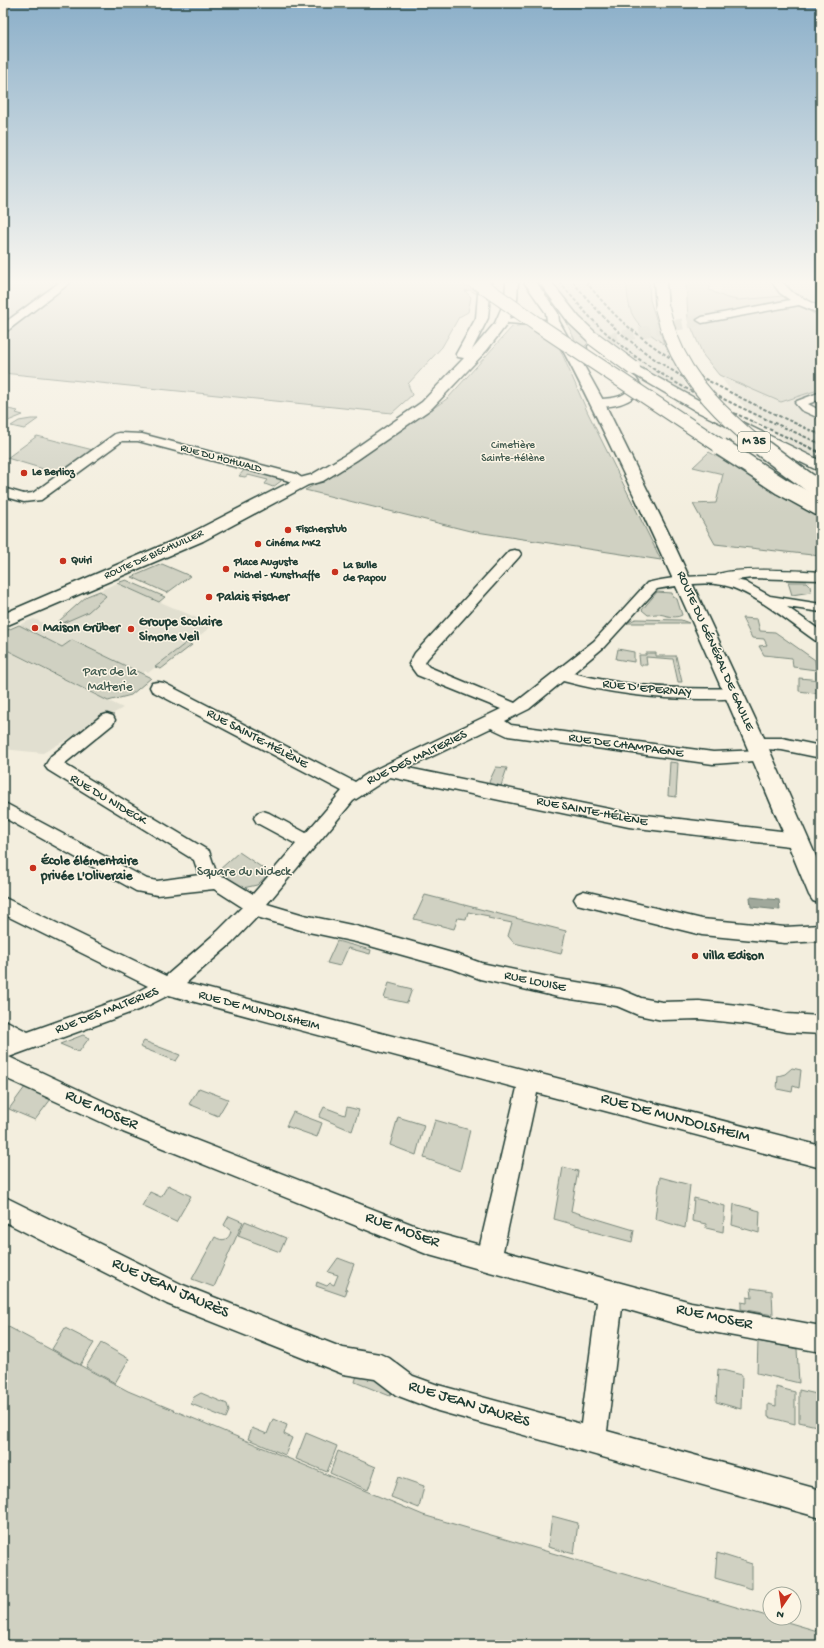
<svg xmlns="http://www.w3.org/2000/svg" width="824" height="1648" viewBox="0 0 824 1648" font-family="'Gochi Hand',sans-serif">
  <rect width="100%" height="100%" fill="#f3eede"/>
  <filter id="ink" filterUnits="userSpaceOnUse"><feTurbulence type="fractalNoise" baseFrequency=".025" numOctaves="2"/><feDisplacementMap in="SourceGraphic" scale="8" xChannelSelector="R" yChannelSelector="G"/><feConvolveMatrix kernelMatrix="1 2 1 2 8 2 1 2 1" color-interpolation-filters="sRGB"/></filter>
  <g filter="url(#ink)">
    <g fill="#e1dfd0">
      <path d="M554,282H627V303L639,326L664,344L692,398L639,366L599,335L570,307Z"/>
      <path d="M722,282H821V459L791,445L762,424L737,399L719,375L744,386L712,339Z"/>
      <path d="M117,583L213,625L189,644L186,643L148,673L145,671L143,674L72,640L62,647L19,625L34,619L51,626L49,628L53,630L62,623L59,621L87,596Z"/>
      <path d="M3,648L23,659L123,708L43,753L3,749Z"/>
    </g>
    <g fill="#d0d1c2" stroke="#78877b">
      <path d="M3,282H459L477,291V294L470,290L465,291L471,297L468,312L459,317L442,347L408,384L412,395L392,413L3,373Z"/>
      <path d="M627,282H649L650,300L664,344C636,324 627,318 627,282Z"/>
      <path d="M686,282H712L709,290L727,298L738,300L784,296L821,318V389L781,402L719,375L703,355L688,319Z"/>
      <path d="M569,321L590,341L585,346V351L580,350L566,322Z"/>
      <path d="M528,324H544L560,349L587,411L661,560L470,531L305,490L357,461L448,398L512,327Z"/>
      <path d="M3,408L18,411L16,413L23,415L3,423L6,419L3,417L7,414L3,413Z"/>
      <path d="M31,419H38L24,429L11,426L19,421Z"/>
      <path d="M37,436L93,450L60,474L7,458Z"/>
      <path d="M709,452L821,515V556L715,544L693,504L716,503L723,474L693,467Z"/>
      <path d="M245,469L280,479L281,481L273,487L265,484L268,480L248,475L245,477L239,476Z"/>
      <path d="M162,564L190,576L167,593L132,577Z"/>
      <path d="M126,580L165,597L159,602L117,583Z"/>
      <path d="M788,582H806L810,586L811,592L792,595Z"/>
      <path d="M100,591L106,596L88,612L63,623L59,621L87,596Z"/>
      <path d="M657,592L672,593L673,597L677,599L682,615C673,620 665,614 657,614C653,614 652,615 648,615L642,610Z"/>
      <path d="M742,618L757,619L760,631L775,632L815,660L816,670L793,667L792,658L764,655L759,646L767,645L764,639L752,638Z"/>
      <path d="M636,619L681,620L689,623H625Z"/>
      <path d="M19,625L62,647L72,640L151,678L131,695L108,701L3,648V632Z"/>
      <path d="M186,643L192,645L161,669L155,667Z"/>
      <path d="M618,649L634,652V662L616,659Z"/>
      <path d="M646,653H656V656H676L682,682H678L673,659L646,657L647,665H640L639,655H646Z"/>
      <path d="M799,678L821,680V694L799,691Z"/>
      <path d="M670,762L678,763L676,797L668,796Z"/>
      <path d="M496,767L507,768L501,786L490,784L489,782Z"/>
      <path d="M239,852L270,873L257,885L243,888L218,871Z"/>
      <path d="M425,895L566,931L561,954L514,943L508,936L512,923L488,918L489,916L468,912L466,919L458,918L454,929L414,919Z"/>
      <path d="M337,941L371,950L370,954L348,948L340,966L327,963Z"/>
      <path d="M389,983L412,989L407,1003L384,998Z"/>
      <path d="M83,1035L89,1038L79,1052L60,1044Z"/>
      <path d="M144,1041L180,1055L176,1061L140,1047Z"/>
      <path d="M792,1068L801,1070L799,1088L793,1086L792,1092L777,1089L778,1076L785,1074Z"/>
      <path d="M25,1087L51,1099L35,1120L9,1109Z"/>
      <path d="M199,1088L228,1099L218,1116L189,1104Z"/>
      <path d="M324,1107L345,1115L347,1107L359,1110L352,1131L319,1117Z"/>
      <path d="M293,1112L322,1123L317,1137L286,1126Z"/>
      <path d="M398,1117L424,1125L416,1155L390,1145Z"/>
      <path d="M435,1120L470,1130L460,1171L424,1158Z"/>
      <path d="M563,1167L578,1171L571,1211L634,1230L632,1242L590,1231V1229L554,1219Z"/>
      <path d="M660,1177L690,1185L685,1228L655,1219Z"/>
      <path d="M168,1185L191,1196L176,1222L142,1206L150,1192L161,1197Z"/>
      <path d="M694,1198L725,1206L723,1232L706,1228V1224L692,1221Z"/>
      <path d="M734,1204L760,1211L759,1233L732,1225Z"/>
      <path d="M229,1216L243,1222L214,1287L192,1279L215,1237C223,1242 229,1240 231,1231L224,1225Z"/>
      <path d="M245,1221L286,1238L280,1252L238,1236Z"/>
      <path d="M338,1258L354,1264L345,1289L347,1290L345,1296L316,1286L317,1282L327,1286L330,1283L334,1285L338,1275L328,1272Z"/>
      <path d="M751,1288L772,1291L773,1315L741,1309V1302L747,1303V1297L752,1298Z"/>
      <path d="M3,1324L128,1391L423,1515L821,1632V1645H3Z"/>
      <path d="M65,1328L94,1343L80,1365L52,1349Z"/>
      <path d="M758,1341L797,1349L799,1383L757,1373Z"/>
      <path d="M101,1343L129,1359L115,1383L86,1367Z"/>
      <path d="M718,1369L742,1375L741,1409L716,1402Z"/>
      <path d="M366,1371L393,1389L390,1396L355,1382L357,1375Z"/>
      <path d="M776,1387L795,1392V1424L768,1417V1404L776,1406Z"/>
      <path d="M799,1390L821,1395V1427L799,1422Z"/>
      <path d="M201,1393L227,1404L229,1411L226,1418L191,1404L194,1397Z"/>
      <path d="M273,1419L287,1425L284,1434L292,1438L285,1455L248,1439L252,1428L267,1434Z"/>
      <path d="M306,1433L337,1446L327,1472L296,1459Z"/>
      <path d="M338,1451L376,1467L368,1490L330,1473Z"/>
      <path d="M398,1477L424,1486L419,1508L391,1497Z"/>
      <path d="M552,1516L578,1523L574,1554L548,1547Z"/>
      <path d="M717,1553L752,1564V1589L715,1578Z"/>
    </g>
    <path fill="#a0a89b" stroke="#6c7d72" d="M750,897L779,900L780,910L751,907Z"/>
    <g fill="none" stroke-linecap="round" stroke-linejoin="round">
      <path stroke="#c9cbbc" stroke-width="11" stroke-dasharray="11 5.5" stroke-linecap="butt" d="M593,346L598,341L702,320"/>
      <defs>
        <g id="minor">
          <path d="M60,282H71L7,331L3,332V324Z"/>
          <path d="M772,282H782L793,293L821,307V314L799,305L702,323L697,320L702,317L790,300L780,293Z"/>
          <path d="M512,318L545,320L550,323L545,326L508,323L507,321L508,319Z"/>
          <path d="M593,343L597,344L600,353L636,378L642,387C635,403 608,410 592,405L590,403L592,401C604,397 624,401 630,387L627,382L589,354L588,346Z"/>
          <path d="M821,392V399L808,404L821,411V419L801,410L795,403L797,401Z"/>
          <path d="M119,433L142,434L296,474L308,482L302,486L286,480L138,441H122L41,500L24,502L3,496V488L24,494L33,493L115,434Z"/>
          <path d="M514,550L519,551L521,554L519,557L427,659L425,663L429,667L515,703L594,641L647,583C669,577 693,576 716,576C727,566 803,571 821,572V580L752,578L736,580L745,582L770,596L821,604V612L787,607L821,631V643L816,641C790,623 765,601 736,589C713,579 681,585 657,589L604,647L573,673C626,687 680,690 735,688L741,689L743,693L741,697C728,700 714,699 701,699C654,699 608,693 563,681L529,709L505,721L511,725L713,752L762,750L768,752L770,756L768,760L713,764L508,736L491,728L408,768L629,813L798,833L804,835L807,840L804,845L798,847L629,827L390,777L353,801L267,904L304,915L356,926L459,955L481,963L558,979L620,989L641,998L662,1002L699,1001L747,1006L787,1014L821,1016V1034L787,1032L747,1024L699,1019L662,1020L638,1015L617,1006L558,997L480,979L456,970L356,942L304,931L257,917L232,943L186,983L821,1146V1168L537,1093L503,1251L691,1302L821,1326V1352L691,1328L622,1308L607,1431L821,1490V1518L438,1411L396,1395L375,1379L343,1374L167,1304L3,1221V1196L183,1285L343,1348L380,1354L389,1358L413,1376L438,1385L581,1424L597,1302L429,1255L123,1132L3,1077V1041L5,1040L3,1039V1019L28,1032L129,996L148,986L3,914V897L166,976L218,931L242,907L214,889L157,895L136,891L3,817V802L147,879L157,881L199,875L194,860L48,770L45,766L51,756L101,716L107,714L113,716L115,720L113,724L64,764L209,851L217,875L225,877L253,894L296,844L257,823L254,818L257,813L263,811L269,813L306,833L342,791L152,691L150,687L152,683L158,682L164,683L355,782L370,772L501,709L417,675L409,664L415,653L509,551ZM169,995L517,1088L480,1245L429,1231L139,1118L9,1057L143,1008Z"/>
          <path d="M757,738H782L821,746V758L782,750L751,748L749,744L751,740Z"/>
          <path d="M584,891L702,919L785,927L821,925V941L785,943L702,935L577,904L574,899L577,894Z"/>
        </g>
        <g id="secondary">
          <path d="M479,282H491L488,318L472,350L495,323L505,300L506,282H518L517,300L507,324L487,350L432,408L357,460L323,481L308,485L203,541L3,627V614L191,533L296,479L311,475L347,454L422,402L464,358L458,357L456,354L476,318Z"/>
          <path d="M524,282H536L558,313L559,321L604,402L670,536L765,740L821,868V904L813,901L809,895C756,765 700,636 640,508C610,445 581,382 547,321L546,313Z"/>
        </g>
        <g id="trunk">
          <path d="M539,282H551L579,317L599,336L601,339L599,342H589L569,323Z"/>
          <path d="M654,282H666L668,308L666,311H658L656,308Z"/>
          <path d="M633,364L707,405L821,461V472L696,411L628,371L626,368L628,365Z"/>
        </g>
      </defs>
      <use href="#minor" stroke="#1f3d34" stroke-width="3"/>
      <use href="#secondary" stroke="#1f3d34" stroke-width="3"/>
      <use href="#trunk" stroke="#1f3d34" stroke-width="3"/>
      <use href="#minor" fill="#fcf5e5" fill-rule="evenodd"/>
      <use href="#secondary" fill="#fcf5e5" fill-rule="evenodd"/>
      <use href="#trunk" fill="#fcf5e5" fill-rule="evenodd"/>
      <g stroke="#1f3d34" stroke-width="2" stroke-dasharray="3.5 2" stroke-linecap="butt">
        <path d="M560,282C576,302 592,321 612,338C669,387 743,417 811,448"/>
        <path d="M573,282C589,301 604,319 623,335C681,384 753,413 821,444"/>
        <path d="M586,282C601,300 616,318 635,332C690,377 757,406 821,435"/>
      </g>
      <path stroke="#1f3d34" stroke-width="2.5" stroke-dasharray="4.5 2.5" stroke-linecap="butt" d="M809,447L821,453"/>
      <defs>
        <g id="trunk-bridge-far1">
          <path d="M477,282L538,325L723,448"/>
          <path d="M662,308C665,318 667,328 671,338C688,383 725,418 762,448"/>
          <path d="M594,339L633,368"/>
        </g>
        <g id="trunk-bridge">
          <path d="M721,447L781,486L821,508"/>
          <path d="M761,447L818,489"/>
        </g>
      </defs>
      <use href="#trunk-bridge-far1" stroke="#1f3d34" stroke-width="16" stroke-linecap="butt"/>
      <use href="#trunk-bridge" stroke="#1f3d34" stroke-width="20" stroke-linecap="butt"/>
      <use href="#trunk-bridge-far1" stroke="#fcf5e5" stroke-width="14"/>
      <use href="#trunk-bridge" stroke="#fcf5e5" stroke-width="17"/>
    </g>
  </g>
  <linearGradient id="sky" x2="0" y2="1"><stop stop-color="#8bafc9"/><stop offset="0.55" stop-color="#faf7f0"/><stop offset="1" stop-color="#faf7f0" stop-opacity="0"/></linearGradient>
  <rect width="824" height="513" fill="url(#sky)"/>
  <g fill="#c8321e" stroke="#fcf5e5" stroke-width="1.5">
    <circle cx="24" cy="473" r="4"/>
    <circle cx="288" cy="530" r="4"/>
    <circle cx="258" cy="544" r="4"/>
    <circle cx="63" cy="561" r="4"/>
    <circle cx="226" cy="569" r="4"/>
    <circle cx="335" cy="572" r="4"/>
    <circle cx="209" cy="597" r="4"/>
    <circle cx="35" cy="628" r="4"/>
    <circle cx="131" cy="629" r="4"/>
    <circle cx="33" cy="868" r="4"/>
    <circle cx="695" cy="956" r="4"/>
  </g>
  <g text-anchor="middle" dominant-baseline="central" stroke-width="3" stroke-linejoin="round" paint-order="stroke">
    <g font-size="11" fill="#425b50" stroke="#fcf5e5">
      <text x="513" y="446">Cimetière<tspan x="513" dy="13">Sainte-Hélène</tspan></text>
    </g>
    <g font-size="11" fill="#1f3d34" stroke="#fcf5e5">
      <text transform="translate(221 459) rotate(15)">RUE DU HOHWALD</text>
      <text transform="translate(154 555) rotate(-24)">ROUTE DE BISCHWILLER</text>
    </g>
    <g font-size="11" font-weight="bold" fill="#1f3d34" stroke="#fcf5e5" text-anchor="start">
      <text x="32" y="473">Le Berlioz</text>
      <text x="296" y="530">Fischerstub</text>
      <text x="266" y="544">Cinéma MK2</text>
      <text x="71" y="561">Quiri</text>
      <text x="234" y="563">Place Auguste<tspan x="234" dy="13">Michel - Kunsthaffe</tspan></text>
      <text x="343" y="566">La Bulle<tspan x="343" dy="13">de Papou</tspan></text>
    </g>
    <rect fill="#fcf5e5" stroke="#617469" stroke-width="1" x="738" y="432" width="32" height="20" rx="3"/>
    <g font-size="12" font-weight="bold" fill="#1f3d34">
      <text x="754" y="442">M 35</text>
    </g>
    <g font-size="13" font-weight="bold" fill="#1f3d34" stroke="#fcf5e5" text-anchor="start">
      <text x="217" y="597">Palais Fischer</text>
      <text x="139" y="622">Groupe Scolaire<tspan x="139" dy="15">Simone Veil</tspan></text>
      <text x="43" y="628">Maison Grüber</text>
      <text x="41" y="861">École élémentaire<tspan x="41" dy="15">privée L'Oliveraie</tspan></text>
      <text x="703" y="956">villa Edison</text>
    </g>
    <g font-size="13" fill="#1f3d34" stroke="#fcf5e5">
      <text transform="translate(715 651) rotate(66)">ROUTE DU GÉNÉRAL DE GAULLE</text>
      <text transform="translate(647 689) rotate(6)">RUE D'EPERNAY</text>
      <text transform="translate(257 739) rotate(28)">RUE SAINTE-HÉLÈNE</text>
      <text transform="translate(626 746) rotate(8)">RUE DE CHAMPAGNE</text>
      <text transform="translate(417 758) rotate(-26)">RUE DES MALTERIES</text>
      <text transform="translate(108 800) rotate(31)">RUE DU NIDECK</text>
      <text transform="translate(592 812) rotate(11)">RUE SAINTE-HÉLÈNE</text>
      <text transform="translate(535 982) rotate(12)">RUE LOUISE</text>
      <text transform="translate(107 1011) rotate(-21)">RUE DES MALTERIES</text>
      <text transform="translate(259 1011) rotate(15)">RUE DE MUNDOLSHEIM</text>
    </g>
    <g font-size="13" fill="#425b50" stroke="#fcf5e5">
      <text x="110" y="672">Parc de la<tspan x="110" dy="15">Malterie</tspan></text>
      <text x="244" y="872">Square du Nideck</text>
    </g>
    <g font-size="16" fill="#1f3d34" stroke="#fcf5e5">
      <text transform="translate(101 1111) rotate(24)">RUE MOSER</text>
      <text transform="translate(675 1119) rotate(15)">RUE DE MUNDOLSHEIM</text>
      <text transform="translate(402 1231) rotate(20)">RUE MOSER</text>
      <text transform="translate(170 1289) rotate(24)">RUE JEAN JAURÈS</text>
      <text transform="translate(714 1318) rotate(12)">RUE MOSER</text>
      <text transform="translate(469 1405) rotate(17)">RUE JEAN JAURÈS</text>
    </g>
  </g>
  <rect width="824" height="1648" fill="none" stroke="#fcf5e5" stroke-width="16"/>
  <rect x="8" y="8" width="808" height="1632" fill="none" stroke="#1f3d34" stroke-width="1.5" filter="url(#ink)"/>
  <g transform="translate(782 1606) rotate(193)"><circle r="19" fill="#fcf5e5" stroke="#a4ab9e"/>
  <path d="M0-3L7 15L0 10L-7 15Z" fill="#c8321e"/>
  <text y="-6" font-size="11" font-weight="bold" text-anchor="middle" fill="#1f3d34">N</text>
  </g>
</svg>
